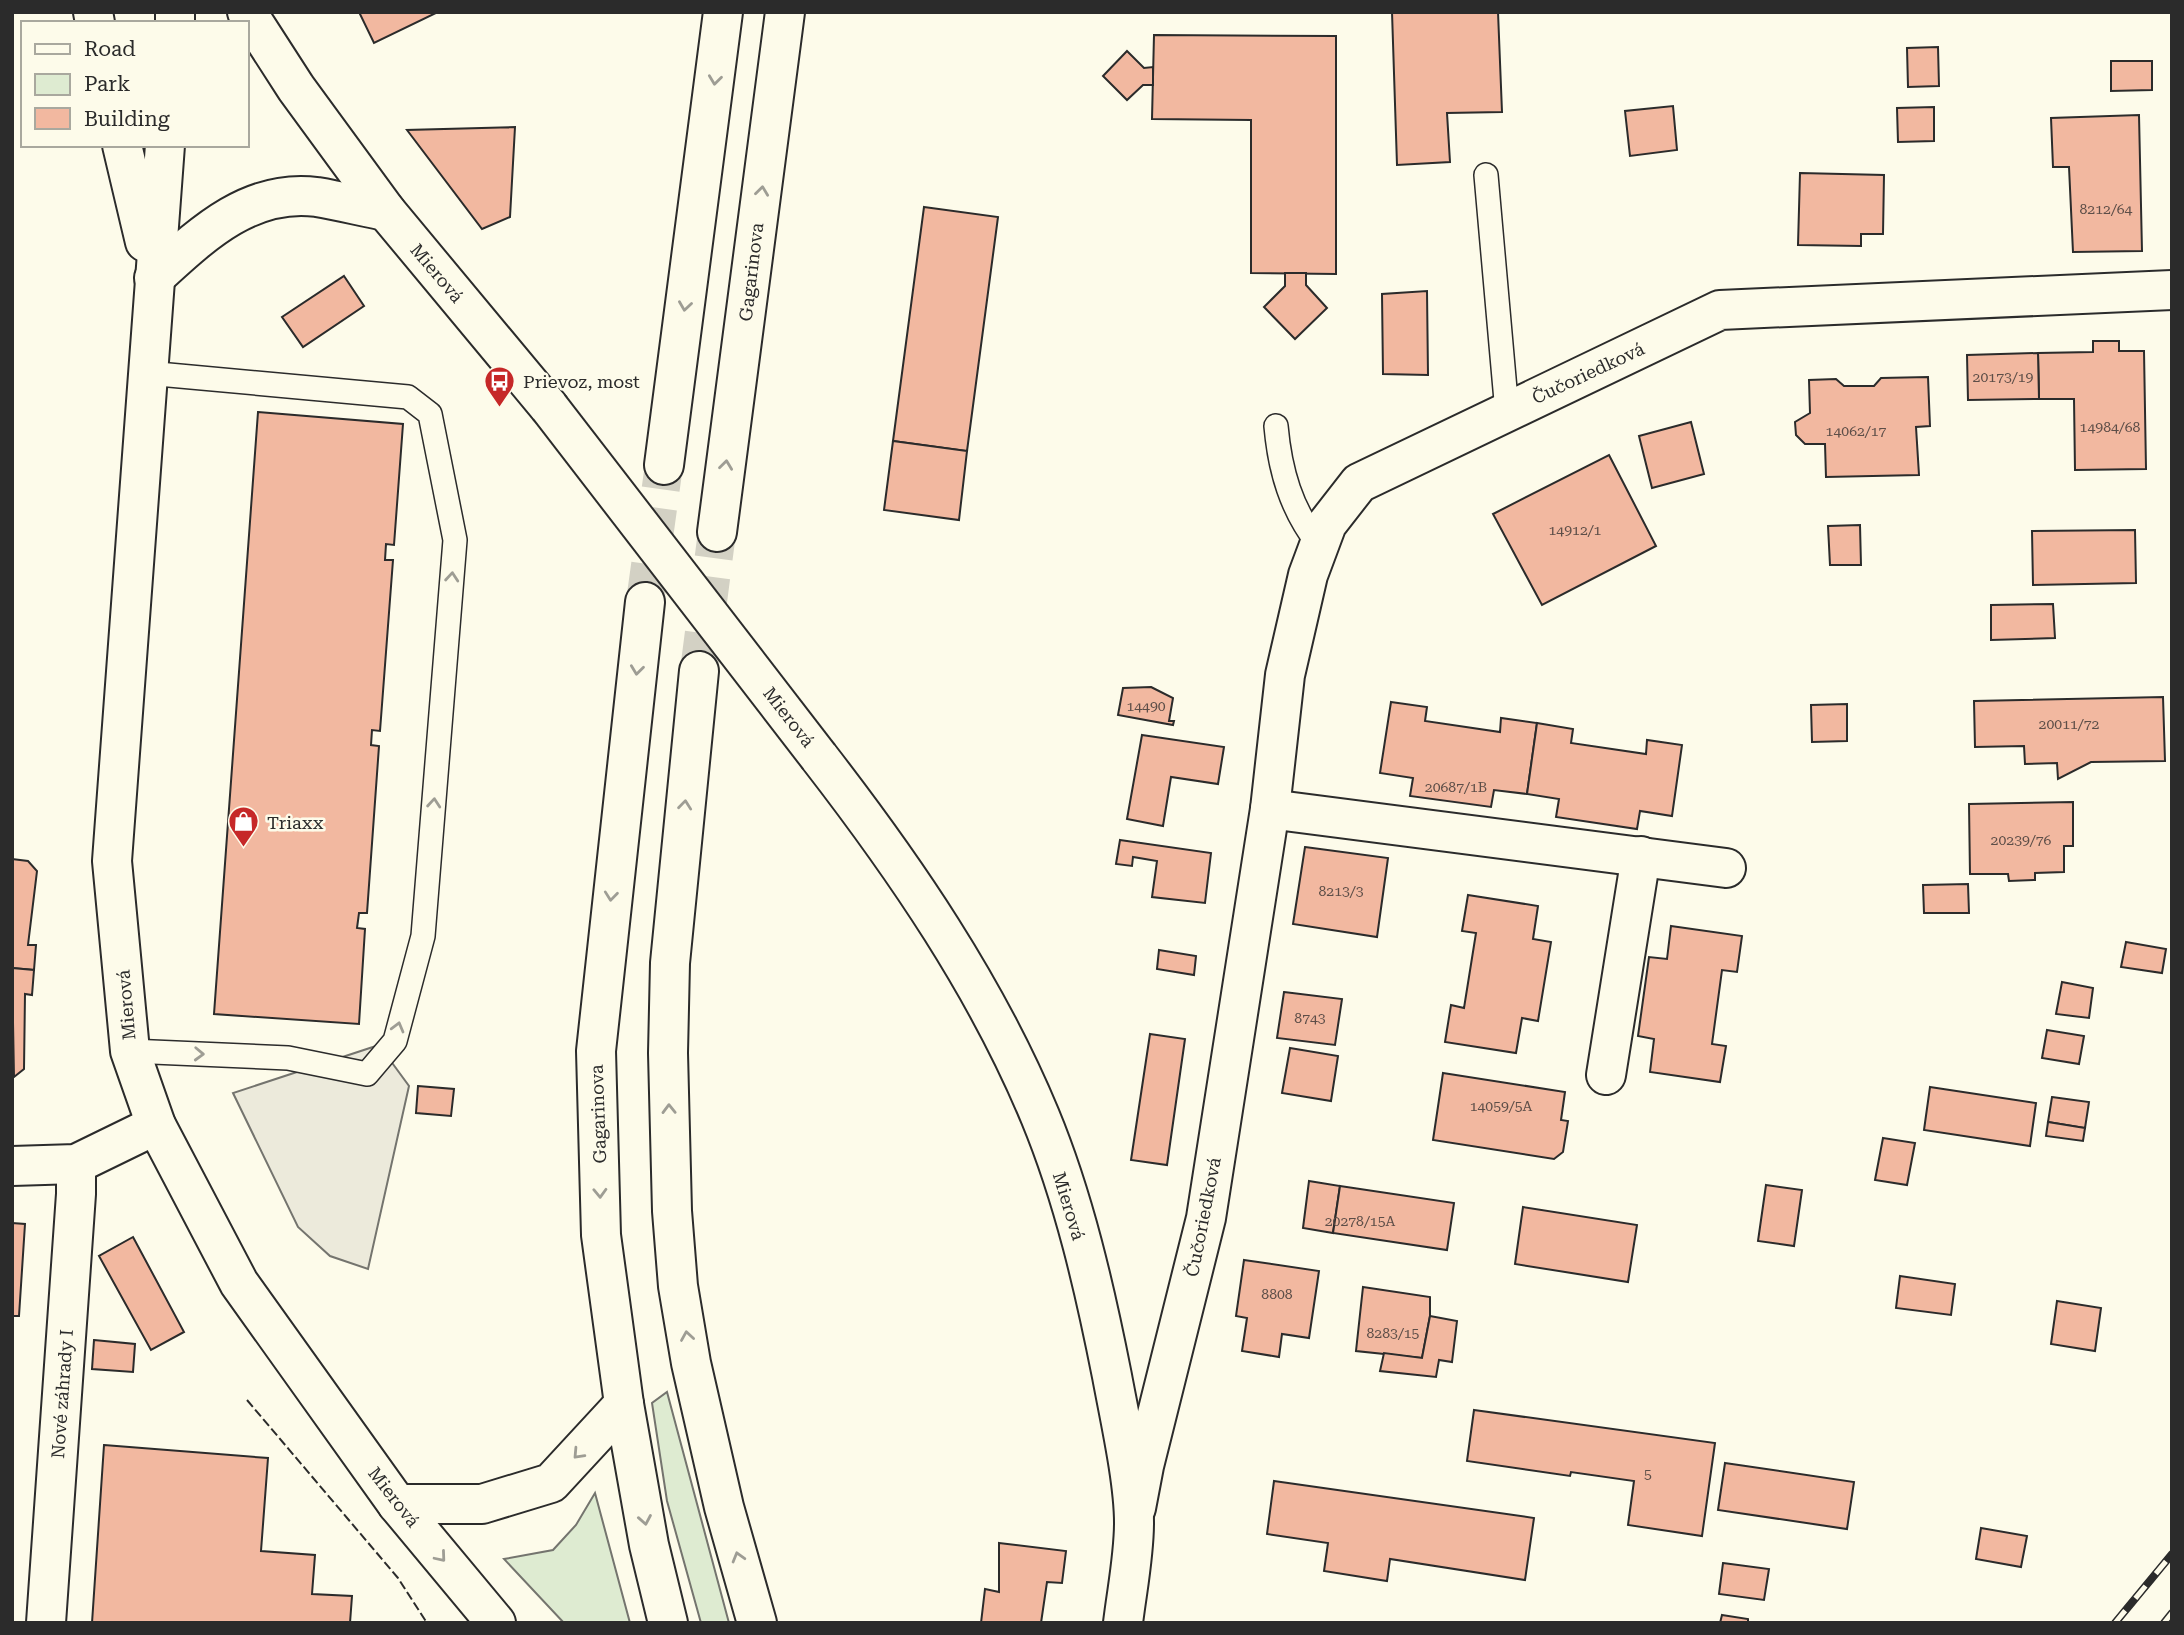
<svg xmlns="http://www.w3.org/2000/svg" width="2184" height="1635" viewBox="0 0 2184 1635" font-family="'Roboto Serif',serif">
  <rect width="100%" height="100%" fill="#fdfbea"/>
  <g fill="#deebd1" stroke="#74746e" stroke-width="2">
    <path d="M667,1392L729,1623H701L667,1501L652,1403Z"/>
    <path d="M595,1493L630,1623H564L504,1559L553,1550L576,1525Z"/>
  </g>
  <path fill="#eceadb" stroke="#74746e" stroke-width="2" d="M379,1045L409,1086L368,1269L330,1256L298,1227L233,1093Z"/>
  <g fill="#f2b8a0" stroke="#2b2b2b" stroke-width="2">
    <path d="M359,12H435L436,13L374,43Z"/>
    <path d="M1392,12H1498L1502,112L1447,113L1450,162L1397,165Z"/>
    <path d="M1154,35L1336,36V274L1251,273V120L1152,119Z"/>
    <path d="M1938,47L1939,86L1908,87L1907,48Z"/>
    <path d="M1127,51L1144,68L1153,67V85H1143L1127,100L1103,76Z"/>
    <path d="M2111,61H2152V90L2111,91Z"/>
    <path d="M1673,106L1677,150L1630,156L1625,111Z"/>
    <path d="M1934,107V141L1898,142L1897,108Z"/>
    <path d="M2139,115L2142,251L2073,252L2069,167H2053L2051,118Z"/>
    <path d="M515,127L510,217L482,229L407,130Z"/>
    <path d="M1800,173L1884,175L1883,234H1861V246L1798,245Z"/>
    <path d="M924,207L998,217L967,451L893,441Z"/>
    <path d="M1285,273H1306V285L1327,308L1295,339L1264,307L1285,286Z"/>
    <path d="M344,276L364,306L303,347L282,317Z"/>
    <path d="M1427,291L1428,375L1383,374L1382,294Z"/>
    <path d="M2093,341H2119V351H2144L2146,469L2075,470L2074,399H2039L2038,353L2093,352Z"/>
    <path d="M2038,353L2039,399L1968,400L1967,355Z"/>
    <path d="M1928,377L1930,426L1916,427L1919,475L1826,477L1825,444H1805L1796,435L1795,422L1810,413L1809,380L1836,379L1844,386H1874L1881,378Z"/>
    <path d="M258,412L403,424L394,545L386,544L385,560H393L380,731L372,730L371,745L379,746L367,913H359L357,928L365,929L359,1024L214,1014Z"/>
    <path d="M1691,422L1704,474L1652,488L1639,436Z"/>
    <path d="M893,441L967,451L959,520L884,510Z"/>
    <path d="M1609,455L1656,546L1542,605L1493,514Z"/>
    <path d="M1860,525L1861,565H1830L1828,526Z"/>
    <path d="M2135,530L2136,583L2033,585L2032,531Z"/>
    <path d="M2053,604L2055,638L1991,640V605Z"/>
    <path d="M1151,687L1173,698L1169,721H1174L1173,725L1118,715L1123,688Z"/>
    <path d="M2163,697L2165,761L2091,762L2058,779L2057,763L2025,764L2024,746L1975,747L1974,701Z"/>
    <path d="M1391,702L1427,707L1425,721L1500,732L1501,718L1537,723L1527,794L1494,790L1491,807L1410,796L1413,778L1380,773Z"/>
    <path d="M1847,704V741L1812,742L1811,705Z"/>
    <path d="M1537,723L1573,729L1571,743L1646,754L1647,740L1682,745L1672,816L1640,811L1637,829L1556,817L1559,799L1527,794Z"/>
    <path d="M1142,735L1224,747L1218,784L1171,777L1163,826L1127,819Z"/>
    <path d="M2073,802V846H2064V872L2035,873V880L2009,881L2008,874H1970L1969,804Z"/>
    <path d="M1120,840L1211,853L1205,903L1152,897L1157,861L1133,857L1132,866L1116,864Z"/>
    <path d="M1305,847L1388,858L1377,937L1293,924Z"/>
    <path d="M12,859L28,861L37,871L28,945H36L34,970L12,968Z"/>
    <path d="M1968,884L1969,913H1924L1923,885Z"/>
    <path d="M1468,895L1538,906L1533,939L1551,942L1538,1021L1522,1018L1516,1053L1445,1042L1451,1005L1464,1008L1476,933L1462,931Z"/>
    <path d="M1671,926L1742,936L1737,972L1722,970L1712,1044L1726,1046L1720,1082L1650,1072L1654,1039L1638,1036L1649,957L1667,959Z"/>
    <path d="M2126,942L2166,949L2162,973L2121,967Z"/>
    <path d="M1159,950L1196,956L1194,975L1157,969Z"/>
    <path d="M12,968L34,970L32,995L25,994L24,1069L14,1077Z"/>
    <path d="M2062,982L2093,988L2089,1018L2056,1014Z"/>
    <path d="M1284,992L1342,999L1335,1045L1277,1038Z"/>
    <path d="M2047,1030L2084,1036L2079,1064L2042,1058Z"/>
    <path d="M1150,1034L1185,1039L1167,1165L1131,1160Z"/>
    <path d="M1290,1048L1338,1056L1331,1101L1282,1093Z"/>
    <path d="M1443,1073L1565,1092L1561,1120L1568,1121L1563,1152L1554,1159L1433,1140Z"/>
    <path d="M418,1086L454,1089L451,1116L416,1113Z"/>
    <path d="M1930,1087L2036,1103L2030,1146L1924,1130Z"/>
    <path d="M2052,1097L2089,1102L2085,1128L2048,1122Z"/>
    <path d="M2048,1122L2085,1128L2083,1141L2046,1136Z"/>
    <path d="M1883,1138L1915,1143L1907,1185L1875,1180Z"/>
    <path d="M1309,1181L1340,1186L1333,1233L1303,1228Z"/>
    <path d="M1766,1185L1802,1190L1794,1246L1758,1241Z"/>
    <path d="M1340,1186L1454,1203L1447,1250L1333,1233Z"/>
    <path d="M1523,1207L1637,1225L1628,1282L1515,1264Z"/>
    <path d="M12,1223L25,1224L19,1316H12Z"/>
    <path d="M133,1237L184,1332L151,1350L99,1256Z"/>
    <path d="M1244,1260L1319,1271L1309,1338L1282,1334L1279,1357L1242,1351L1247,1318L1236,1316Z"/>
    <path d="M1900,1276L1955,1284L1951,1315L1896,1308Z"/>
    <path d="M1363,1287L1430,1297V1316L1422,1358L1356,1351Z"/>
    <path d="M2057,1301L2101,1308L2095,1351L2051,1344Z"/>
    <path d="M1430,1316L1457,1321L1452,1362L1439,1360L1436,1377L1380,1371L1384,1353L1422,1358Z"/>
    <path d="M94,1340L135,1344L133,1372L92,1369Z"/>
    <path d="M1474,1410L1715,1443L1702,1536L1628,1525L1634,1481L1571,1472L1570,1476L1467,1461Z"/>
    <path d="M104,1445L268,1458L261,1551L315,1555L312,1594L352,1596L350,1623H92Z"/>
    <path d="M1725,1463L1854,1482L1847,1529L1718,1510Z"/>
    <path d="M1274,1481L1534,1518L1525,1580L1390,1559L1387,1581L1324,1571L1328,1543L1267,1534Z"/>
    <path d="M1981,1528L2027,1536L2021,1567L1976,1559Z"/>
    <path d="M999,1543L1066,1551L1062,1583L1047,1582L1041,1623H981L985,1589L999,1592Z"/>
    <path d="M1723,1563L1769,1569L1764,1600L1719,1594Z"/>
    <path d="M1722,1615L1748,1619V1623H1720Z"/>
  </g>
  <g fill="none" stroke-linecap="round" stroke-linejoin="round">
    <g stroke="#d3d1c4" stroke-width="38" stroke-dasharray="38 19" stroke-linecap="butt">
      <path d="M645,602L664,465"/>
      <path d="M699,671L717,532"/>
    </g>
    <defs>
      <g id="service">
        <path d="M1486,175L1507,412"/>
        <path d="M1276,426C1280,471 1291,509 1319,545"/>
        <path d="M130,1051L288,1058L367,1074L395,1041L423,936L455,540L430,414L408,397L147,373"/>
      </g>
      <g id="minor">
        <path d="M93,12L95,23"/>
        <path d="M175,23V12"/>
        <path d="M122,145L145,242"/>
        <path d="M165,145L112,861L130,1051L156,1125L239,1283L397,1504L496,1623"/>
        <path d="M154,278C200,236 249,188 317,197C341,201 364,207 386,211"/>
        <path d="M1270,809L1726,868"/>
        <path d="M1606,1075L1641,856"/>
        <path d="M12,1166L76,1164L156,1125"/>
        <path d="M1136,1508L1144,1466L1206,1218L1270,809L1285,675L1308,575L1327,524L1359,483L1720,310L2172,290"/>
        <path d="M46,1623L76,1194V1164"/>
      </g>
      <g id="tertiary">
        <path d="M247,12L296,88L386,211L549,407"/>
        <path d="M819,757C905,868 986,986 1040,1116C1074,1198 1095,1290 1112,1376C1120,1419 1134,1481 1134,1523C1134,1556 1127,1590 1123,1623"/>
      </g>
      <g id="primary">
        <path d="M664,465L723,12"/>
        <path d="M717,532L785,12"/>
        <path d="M645,602L596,1051L601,1235L624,1404L649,1545L668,1623"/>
        <path d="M699,671L670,963L668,1053L672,1211L678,1286L691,1363L724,1507L757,1623"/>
        <path d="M397,1504H482L551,1483L624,1404"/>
      </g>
    </defs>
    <use href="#service" stroke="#2b2b2b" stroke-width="26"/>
    <use href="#minor" stroke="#2b2b2b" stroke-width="42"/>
    <use href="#tertiary" stroke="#2b2b2b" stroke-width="42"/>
    <use href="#primary" stroke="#2b2b2b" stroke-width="42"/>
    <use href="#service" stroke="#fdfbea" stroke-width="23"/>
    <use href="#minor" stroke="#fdfbea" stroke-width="38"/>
    <use href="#tertiary" stroke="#fdfbea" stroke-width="38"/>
    <use href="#primary" stroke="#fdfbea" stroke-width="38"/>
    <defs>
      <g id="rail">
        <path d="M2115,1623L2172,1554"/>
        <path d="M2164,1623L2172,1613"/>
      </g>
    </defs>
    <use href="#rail" stroke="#2b2b2b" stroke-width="8"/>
    <use href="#rail" stroke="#fdfbea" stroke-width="5" stroke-dasharray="16" stroke-linecap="butt"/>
    <defs>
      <path id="tertiary-bridge" d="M549,407L819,757"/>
    </defs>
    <use href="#tertiary-bridge" stroke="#2b2b2b" stroke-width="42" stroke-linecap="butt"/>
    <use href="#tertiary-bridge" stroke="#fdfbea" stroke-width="38"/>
    <path stroke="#2b2b2b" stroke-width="2" stroke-dasharray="9 3.5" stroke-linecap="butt" d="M247,1400L398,1578L427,1623"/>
  </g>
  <defs><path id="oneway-chevron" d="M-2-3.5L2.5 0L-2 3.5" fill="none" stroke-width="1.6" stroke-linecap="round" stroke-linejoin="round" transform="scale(1.75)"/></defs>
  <g stroke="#9e9d94">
    <use href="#oneway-chevron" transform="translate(715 80) rotate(97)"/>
    <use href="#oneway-chevron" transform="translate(762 191) rotate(-83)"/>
    <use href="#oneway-chevron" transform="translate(685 306) rotate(98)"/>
    <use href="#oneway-chevron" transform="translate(726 465) rotate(-83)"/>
    <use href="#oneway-chevron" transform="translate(452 577) rotate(-85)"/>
    <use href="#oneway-chevron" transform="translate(637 670) rotate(97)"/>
    <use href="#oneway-chevron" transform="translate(434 803) rotate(-85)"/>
    <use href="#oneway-chevron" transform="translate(685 805) rotate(-84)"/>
    <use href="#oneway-chevron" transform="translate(611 896) rotate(96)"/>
    <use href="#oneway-chevron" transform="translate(398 1027) rotate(-75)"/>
    <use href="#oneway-chevron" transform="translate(199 1054) rotate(2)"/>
    <use href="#oneway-chevron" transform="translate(669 1109) rotate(-91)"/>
    <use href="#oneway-chevron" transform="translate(600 1193) rotate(88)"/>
    <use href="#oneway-chevron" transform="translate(687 1336) rotate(-99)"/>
    <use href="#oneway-chevron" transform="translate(578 1454) rotate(133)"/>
    <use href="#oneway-chevron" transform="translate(645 1520) rotate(80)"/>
    <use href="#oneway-chevron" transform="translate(441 1557) rotate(50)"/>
    <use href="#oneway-chevron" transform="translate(738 1557) rotate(-106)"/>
  </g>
  <defs>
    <symbol id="bus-pin" viewBox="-11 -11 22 30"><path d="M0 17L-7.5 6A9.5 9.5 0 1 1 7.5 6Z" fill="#c62828" stroke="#fdfbea"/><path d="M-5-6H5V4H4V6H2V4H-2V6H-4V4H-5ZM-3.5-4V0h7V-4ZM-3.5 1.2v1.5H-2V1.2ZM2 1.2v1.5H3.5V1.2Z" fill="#fff"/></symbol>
    <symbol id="shop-pin" viewBox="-11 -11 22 30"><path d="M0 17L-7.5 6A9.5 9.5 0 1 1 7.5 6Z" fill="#c62828" stroke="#fdfbea"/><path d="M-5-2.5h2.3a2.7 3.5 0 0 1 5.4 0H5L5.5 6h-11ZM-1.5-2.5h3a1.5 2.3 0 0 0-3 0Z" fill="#fff"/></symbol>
  </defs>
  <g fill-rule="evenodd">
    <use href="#bus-pin" x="482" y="364" width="35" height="47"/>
    <use href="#shop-pin" x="226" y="804" width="35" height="47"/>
  </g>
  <g text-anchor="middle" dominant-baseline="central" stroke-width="5" stroke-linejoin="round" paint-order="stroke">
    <g font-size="14" fill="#5d4e48">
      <text x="2106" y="209">8212/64</text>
      <text x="2003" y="377">20173/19</text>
      <text x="2110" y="427">14984/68</text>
      <text x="1856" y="431">14062/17</text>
      <text x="1575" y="530">14912/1</text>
      <text x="1146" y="706">14490</text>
      <text x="2069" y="724">20011/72</text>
      <text x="1456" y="787">20687/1B</text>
      <text x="2021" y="840">20239/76</text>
      <text x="1341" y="891">8213/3</text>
      <text x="1310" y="1018">8743</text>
      <text x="1501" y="1106">14059/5A</text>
      <text x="1360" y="1221">20278/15A</text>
      <text x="1277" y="1294">8808</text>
      <text x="1393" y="1333">8283/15</text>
      <text x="1648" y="1474">5</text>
    </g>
    <g font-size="18" fill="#2b2b2b" stroke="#fdfbea">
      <text transform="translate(751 272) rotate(-83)">Gagarinova</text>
      <text transform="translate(437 273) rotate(50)">Mierová</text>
      <text transform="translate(1588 373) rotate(-25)">Čučoriedková</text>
      <text transform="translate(789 717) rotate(52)">Mierová</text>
      <text transform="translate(126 1005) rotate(-95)">Mierová</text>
      <text transform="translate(598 1114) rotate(-92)">Gagarinova</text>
      <text transform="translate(1069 1206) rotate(73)">Mierová</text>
      <text transform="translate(1203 1217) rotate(-79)">Čučoriedková</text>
      <text transform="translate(62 1394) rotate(-86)">Nové záhrady I</text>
      <text transform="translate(394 1497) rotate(52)">Mierová</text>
    </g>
    <g font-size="18" fill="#2b2b2b" stroke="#fdfbea" text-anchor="start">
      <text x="523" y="381">Prievoz, most</text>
      <text x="267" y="822">Triaxx</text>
    </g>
  </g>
  <rect width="2184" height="1635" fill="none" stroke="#2b2b2b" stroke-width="28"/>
  <rect x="21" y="21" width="228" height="126" fill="#fdfbea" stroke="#a9a89e" stroke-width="2"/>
  <rect x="35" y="44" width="35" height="10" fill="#fdfbea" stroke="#a9a89e" stroke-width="2"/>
  <text x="84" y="56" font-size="21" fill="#2b2b2b">Road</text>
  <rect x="35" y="74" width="35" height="21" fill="#deebd1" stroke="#a9a89e" stroke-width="2"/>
  <text x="84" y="91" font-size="21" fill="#2b2b2b">Park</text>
  <rect x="35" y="108" width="35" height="21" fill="#f2b8a0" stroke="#a9a89e" stroke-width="2"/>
  <text x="84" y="126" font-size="21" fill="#2b2b2b">Building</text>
</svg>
